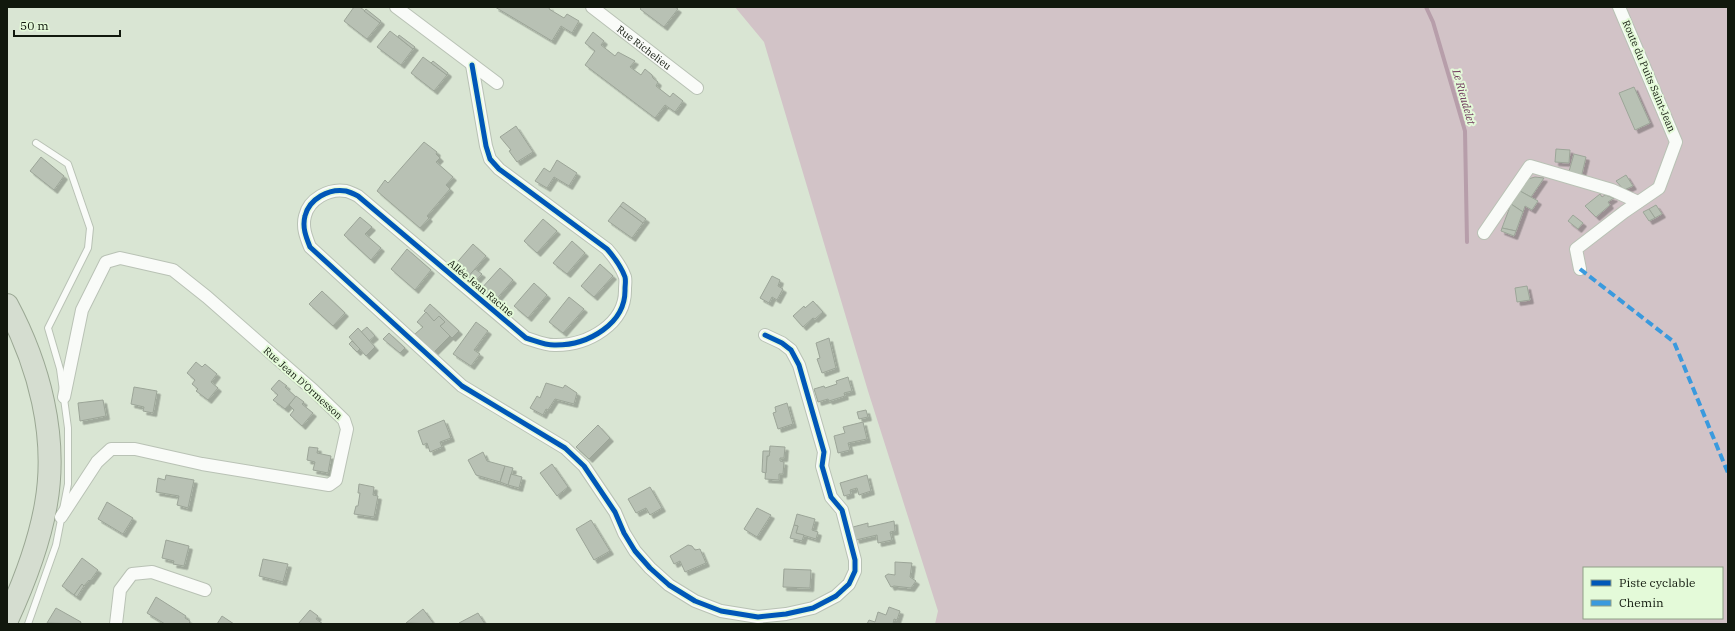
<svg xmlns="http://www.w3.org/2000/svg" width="1735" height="631" viewBox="0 0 1735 631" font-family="'IBM Plex Serif',serif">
  <defs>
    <filter id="shadow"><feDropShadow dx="3.5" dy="3.5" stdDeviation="0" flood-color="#0004"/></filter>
  </defs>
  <rect width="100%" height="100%" fill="#d9e5d3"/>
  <path fill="#d2c3c7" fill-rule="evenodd" d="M735,7H1728V624H935L938,611L868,391L764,42ZM1584,568H1722V618H1584Z"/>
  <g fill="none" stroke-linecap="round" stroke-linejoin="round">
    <path stroke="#b79eaa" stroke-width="4" d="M1426,7L1433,22L1465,131L1467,242"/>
  </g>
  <g fill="#b8c1b4" stroke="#9ca598" filter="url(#shadow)">
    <path d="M354,7H360L380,23L367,39L344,21Z"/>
    <path d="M495,7H550L549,9L564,18L567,14L579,21L572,33L561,26L552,41Z"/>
    <path d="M642,7H675L678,9L664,27L640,9Z"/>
    <path d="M366,9L381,21L380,23L364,11Z"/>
    <path d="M390,31L413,49L401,65L377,47Z"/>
    <path d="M593,32L604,41L601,45L615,56L618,52L635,61L630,67L641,75L645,69L652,75L653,78L658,82L656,86L670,97L673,93L683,101L675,112L665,105L655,118L585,65L595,51L585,43Z"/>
    <path d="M399,35L415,47L413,49L398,37Z"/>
    <path d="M423,57L447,75L434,91L411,73Z"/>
    <path d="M433,61L448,73L447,75L431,63Z"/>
    <path d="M1634,87L1650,123L1635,130L1619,93Z"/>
    <path d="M516,126L533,152L517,162L509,151L511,150L500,137Z"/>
    <path d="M424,142L437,152L436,154L440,158L436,162L453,177L446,185L450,189L427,216L429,218L420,228L377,191L385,180L388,183Z"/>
    <path d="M1556,149L1570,150L1569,163L1555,162Z"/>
    <path d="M1574,154L1586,157L1581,178L1568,175Z"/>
    <path d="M41,157L64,176L54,190L30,171Z"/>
    <path d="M557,160L577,173L569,186L554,177L547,188L535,181L544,168L550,172Z"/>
    <path d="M1626,175L1633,186L1624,190L1616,181Z"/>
    <path d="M1535,177L1544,178L1531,197L1520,191L1528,179Z"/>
    <path d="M1520,191L1538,201L1532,210L1525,206L1523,212L1511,204Z"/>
    <path d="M1600,194L1602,197L1605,195L1614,198L1608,202L1610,205L1596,217L1585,206Z"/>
    <path d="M623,202L646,219L643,223L620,206Z"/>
    <path d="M1511,204L1523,212L1516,231L1502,228Z"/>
    <path d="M1656,205L1662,214L1655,218L1649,209Z"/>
    <path d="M620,206L643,223L632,238L608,221Z"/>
    <path d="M1649,209L1655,218L1649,221L1643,212Z"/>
    <path d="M1573,215L1583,223L1578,229L1568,221Z"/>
    <path d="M360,217L372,227L365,234L381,248L371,260L344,235Z"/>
    <path d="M543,219L557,231L537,253L524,241Z"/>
    <path d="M1502,228L1516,231L1514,236L1501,231Z"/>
    <path d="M572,241L585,253L567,274L553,263Z"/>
    <path d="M473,244L486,256L467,278L453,267Z"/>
    <path d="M407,249L431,270L415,290L391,269Z"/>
    <path d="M600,264L613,276L594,297L581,286Z"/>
    <path d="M500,268L513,280L494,302L480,290Z"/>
    <path d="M475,269L482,274L473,284L467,278Z"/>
    <path d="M772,276L780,280L778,286L783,289L777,300L772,297L769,303L760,298Z"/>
    <path d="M534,283L547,295L528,318L514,306Z"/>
    <path d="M1527,286L1530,300L1517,302L1515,288Z"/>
    <path d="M322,291L345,313L333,326L309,304Z"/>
    <path d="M569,297L584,309L563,333L549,322Z"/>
    <path d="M813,301L823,312L815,319L813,318L803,327L793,316L804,306L805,308Z"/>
    <path d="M430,304L459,331L452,338L440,326L445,322L439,316L434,321L424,311Z"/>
    <path d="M426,312L434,321L439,316L445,322L440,326L450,336L434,352L415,334L423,327L417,322Z"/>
    <path d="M476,322L488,331L474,350L480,354L471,366L453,354Z"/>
    <path d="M367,327L375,336L369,341L361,332Z"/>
    <path d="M358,328L375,347L366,356L349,337Z"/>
    <path d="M389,333L405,348L400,353L383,339Z"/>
    <path d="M829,338L836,368L822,373L817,359L820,358L816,343Z"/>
    <path d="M352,341L360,349L357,352L349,344Z"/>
    <path d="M196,362L202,367L205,364L217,374L211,382L218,388L208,400L196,391L198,389L192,384L195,380L187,373Z"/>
    <path d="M848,377L852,391L844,393L845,396L829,401L828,399L818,402L814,389L824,386L825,388L837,384L836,381Z"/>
    <path d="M279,380L287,386L285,387L296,397L285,409L273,400L278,395L271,389Z"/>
    <path d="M546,383L563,388L565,385L577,393L574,404L555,399L548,410L546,409L543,415L530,408L537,396L540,398Z"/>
    <path d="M134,387L157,391L153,413L143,411L144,407L131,404Z"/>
    <path d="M296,396L304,402L302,404L313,413L302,426L290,415L294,410L289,405Z"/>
    <path d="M103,400L106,416L80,421L78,403Z"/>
    <path d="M787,403L793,424L778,429L773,413L776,412L775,407Z"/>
    <path d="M866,410L868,417L859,419L857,412Z"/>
    <path d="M444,420L451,438L440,442L442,447L430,452L427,443L423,445L418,431Z"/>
    <path d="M863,422L867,439L848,443L850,450L838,453L834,436L845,433L843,427Z"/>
    <path d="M598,425L610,438L589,459L576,447Z"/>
    <path d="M770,446L785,447L784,458H780V461L784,462L783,474H779V480L765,479L767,456H769Z"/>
    <path d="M309,447L318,448L317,453L331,456L328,473L313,470L315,462L307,460Z"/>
    <path d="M763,451H770L769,456H767L766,473L762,472Z"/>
    <path d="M483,452L487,461L505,466L500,482L476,475L468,460Z"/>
    <path d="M552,464L568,487L557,496L540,473Z"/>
    <path d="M505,466L513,468L508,485L500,482Z"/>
    <path d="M511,474L522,477L519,488L508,485Z"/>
    <path d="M166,475L194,480L188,508L177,505L179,496L156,492L158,478L165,480Z"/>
    <path d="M867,475L871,491L859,495L857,488L850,490L851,494L844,496L840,483Z"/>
    <path d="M359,484L374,487L373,495L378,496L374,517L354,514L356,506H358L360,493H358Z"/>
    <path d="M650,487L662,508L650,515L646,508L636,513L628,499Z"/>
    <path d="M107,502L133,518L123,534L98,519Z"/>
    <path d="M757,508L771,515L757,537L744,529Z"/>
    <path d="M797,514L815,519L812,530L818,532L816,539L796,533L798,526L794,525Z"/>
    <path d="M591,520L610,551L594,560L576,529Z"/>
    <path d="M894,521L895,531L890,532L892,540L878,543L877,535L856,540L853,527L868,523V527Z"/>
    <path d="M794,525L798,526L796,533L804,535L802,541L790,538Z"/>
    <path d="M166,540L189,546L184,566L173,564L174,561L162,558Z"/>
    <path d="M688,545L692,546L695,550L700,549L706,563L685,572L680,561L674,564L670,556Z"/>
    <path d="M82,558L98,570L90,581L89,580L84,586L82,584L74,595L62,586Z"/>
    <path d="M263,559L288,564L283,582L259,576Z"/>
    <path d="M895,562L912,563L910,577L916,581L911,588L894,586L891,587L885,576L888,574L895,575Z"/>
    <path d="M784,569L811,570L810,588L783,587Z"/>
    <path d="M82,584L84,586L77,597L74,595Z"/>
    <path d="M156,597L186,616L185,618L190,621L189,624H165L147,613Z"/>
    <path d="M889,607L900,611L897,620L894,619L893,624H867L869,620L875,622L878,612L886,615Z"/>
    <path d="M56,608L81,622L80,624L47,623Z"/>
    <path d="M423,609L434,624L406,623Z"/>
    <path d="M310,610L318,616L316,619L323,624H298Z"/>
    <path d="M478,613L485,624H459V623Z"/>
    <path d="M222,616L234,624H217Z"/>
  </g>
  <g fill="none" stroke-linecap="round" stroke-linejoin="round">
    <defs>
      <path id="lane" d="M28,624L56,545L68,484V428L60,369L48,328L88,248L90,228L68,164L36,143"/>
      <g id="street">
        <path d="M396,7L497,83"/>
        <path id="s1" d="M592,7L697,88"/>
        <path d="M472,65L486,146L490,159L499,169L607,249C614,257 621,266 625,277C626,281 625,285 625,289C626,324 588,345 556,345C547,346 536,341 526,338L358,196C354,194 350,192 346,191C329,188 309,199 305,216C302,227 306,237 310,247L462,386L565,448L584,466L615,512L624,533L635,551L650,568L669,585L695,601L721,611L758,617L786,614L813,608L836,596L849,584L855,571V560L842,510L831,497L822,466L824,452L799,365L791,350L782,343L765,335"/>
        <path d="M1484,233L1530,166L1612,190L1638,202"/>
        <path d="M1580,269L1576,249L1624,212L1659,188L1676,142L1619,7"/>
        <path d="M61,517L97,462L111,449H135L202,464L329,485L336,480L347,429L344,420L313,390L207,297L173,270L120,258L106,262L82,310L64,397"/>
        <path d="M116,624L120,590L132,574L152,572L205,590"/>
      </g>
      <path id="highway" d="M7,305C39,365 58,436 46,504C39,545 24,583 7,620"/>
    </defs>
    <use href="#lane" stroke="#b9c2b5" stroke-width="8"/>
    <use href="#street" stroke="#b9c2b5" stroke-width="14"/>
    <use href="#highway" stroke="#9aa793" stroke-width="24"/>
    <use href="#lane" stroke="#f9fbf8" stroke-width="6"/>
    <use href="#street" stroke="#f9fbf8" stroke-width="12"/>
    <use href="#highway" stroke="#d5ddd0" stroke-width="22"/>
    <path stroke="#3a9ade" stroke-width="4" stroke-dasharray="8 4" stroke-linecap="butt" d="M1580,269L1674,342L1728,473"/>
    <defs>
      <path id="cycleway" d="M472,65L486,146L490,159L499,169L607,249C614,257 621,266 625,277C626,281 625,285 625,289C626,324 588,345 556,345C547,346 536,341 526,338L358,196C354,194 350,192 346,191C329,188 309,199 305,216C302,227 306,237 310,247L462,386L565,448L584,466L615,512L624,533L635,551L650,568L669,585L695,601L721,611L758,617L786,614L813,608L836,596L849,584L855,571V560L842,510L831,497L822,466L824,452L799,365L791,350L782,343L765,335"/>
    </defs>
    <use href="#cycleway" stroke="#e4fad9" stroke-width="8"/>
    <use href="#cycleway" stroke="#0057b8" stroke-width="5"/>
  </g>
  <g text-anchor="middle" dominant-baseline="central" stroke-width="4" stroke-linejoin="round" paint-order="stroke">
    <g font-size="10" fill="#11180d" stroke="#e4fad9">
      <text stroke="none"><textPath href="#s1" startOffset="66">Rue Richelieu</textPath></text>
      <text transform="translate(1649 76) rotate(67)">Route du Puits Saint-Jean</text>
      <text transform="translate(481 288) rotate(40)">Allée Jean Racine</text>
      <text transform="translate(303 383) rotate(42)">Rue Jean D'Ormesson</text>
    </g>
    <g font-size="11" font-style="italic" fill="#6e365b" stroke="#e4fad9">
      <text transform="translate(1464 97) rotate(74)">Le Rieudelet</text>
    </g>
  </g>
  <rect width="1735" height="631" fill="none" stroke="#11180d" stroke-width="16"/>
  <rect x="1583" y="567" width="140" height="52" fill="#e4fad9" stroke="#90a087"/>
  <rect x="1591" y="580" width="20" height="6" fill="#0057b8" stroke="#90a087"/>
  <text x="1619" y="587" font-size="12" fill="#11180d">Piste cyclable</text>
  <rect x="1591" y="600" width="20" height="6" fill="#3a9ade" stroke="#90a087"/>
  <text x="1619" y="607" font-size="12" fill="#11180d">Chemin</text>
  <path d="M14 30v6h106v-6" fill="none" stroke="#11180d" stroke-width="2"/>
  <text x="20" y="30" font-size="12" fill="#11180d" stroke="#e4fad9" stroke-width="3" paint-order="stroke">50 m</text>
</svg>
